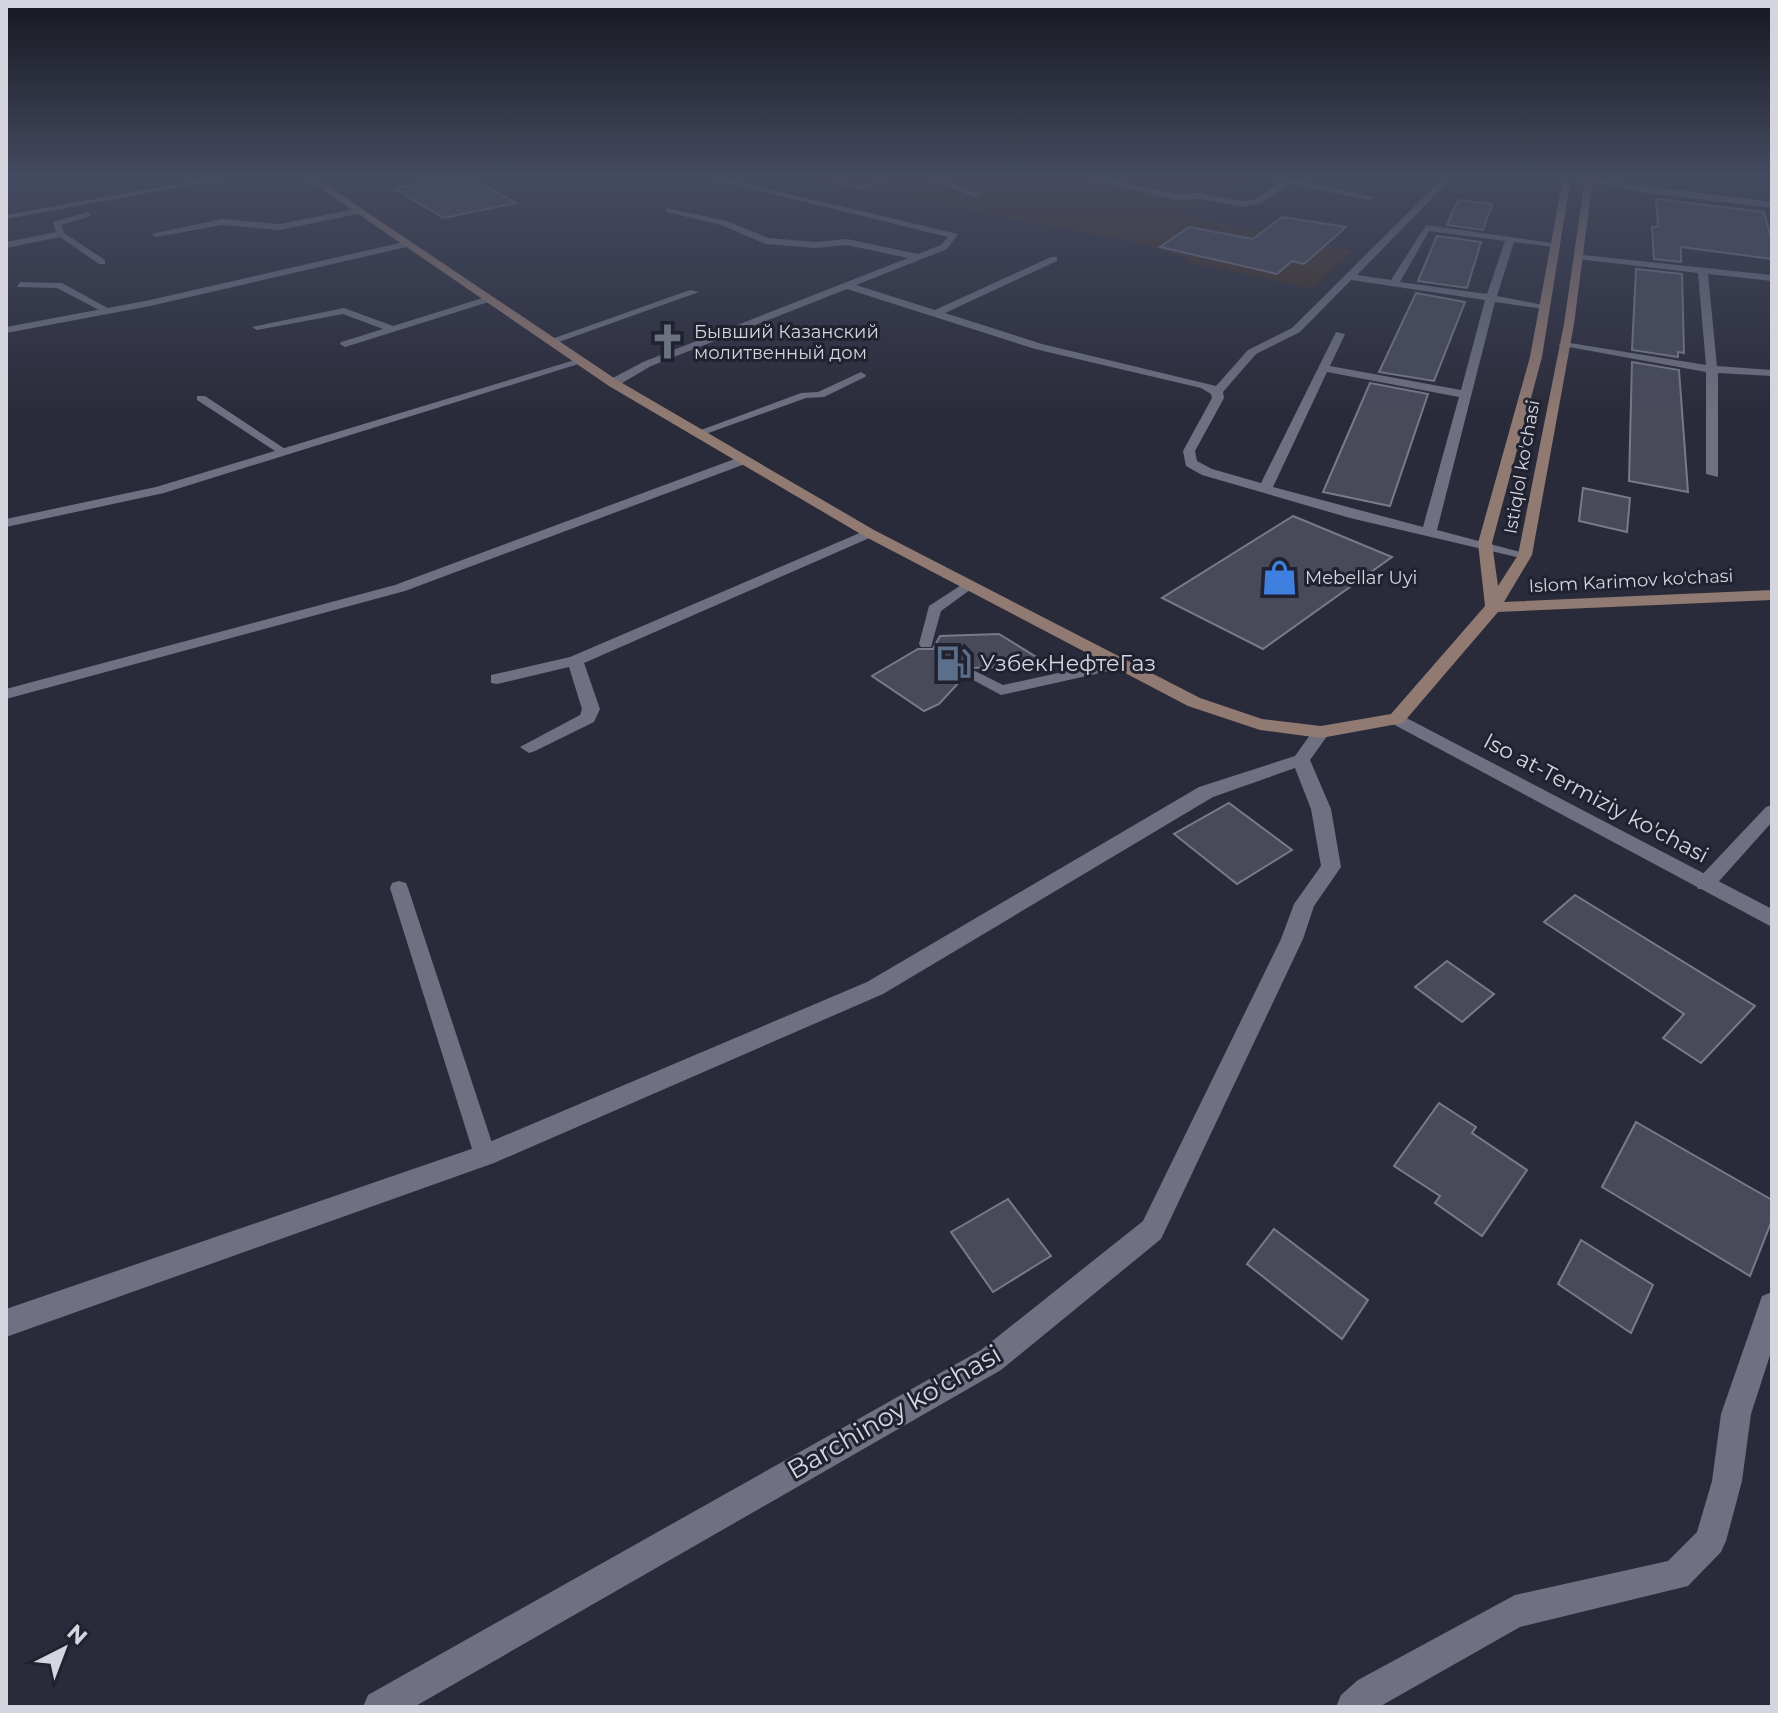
<svg xmlns="http://www.w3.org/2000/svg" width="1778" height="1713" viewBox="0 0 1778 1713" font-family="Montserrat,sans-serif">
  <rect width="100%" height="100%" fill="#2a2b3a"/>
  <path fill="#413026" d="M783,176H1253L1184,214L1353,251L1312,289L1185,261L1187,258L1138,243Z"/>
  <path fill="#214133" d="M1634,176H1772V196L1660,183Z"/>
  <g fill="#484a5a" stroke="#787a8b" stroke-width="2">
    <path d="M451,176H467L516,203L444,218L394,189Z"/>
    <path d="M1656,199L1764,212L1772,242V259L1681,247V262L1654,259L1652,227H1658Z"/>
    <path d="M1458,200L1492,204L1483,230L1447,225Z"/>
    <path d="M1282,217L1346,227L1304,264L1292,261L1277,274L1160,247L1189,227L1253,239Z"/>
    <path d="M1437,236L1481,242L1467,288L1418,281Z"/>
    <path d="M1636,269L1682,274L1684,353L1678,352V357L1632,350Z"/>
    <path d="M1416,293L1465,302L1434,381L1379,372Z"/>
    <path d="M1632,362L1679,370L1688,492L1629,481Z"/>
    <path d="M1370,383L1428,394L1390,506L1323,492Z"/>
    <path d="M1583,488L1630,498L1627,532L1579,521Z"/>
    <path d="M1293,516L1392,557L1263,649L1162,598Z"/>
    <path d="M999,634L1051,666L965,668L959,674L963,678L939,704L924,711L872,676L918,649H933L940,636Z"/>
    <path d="M1229,803L1292,850L1237,884L1174,834Z"/>
    <path d="M1575,895L1755,1006L1701,1063L1663,1038L1684,1014L1544,922Z"/>
    <path d="M1447,961L1494,994L1462,1022L1415,987Z"/>
    <path d="M1439,1103L1476,1127L1472,1133L1527,1170L1482,1236L1435,1203L1440,1196L1394,1166Z"/>
    <path d="M1636,1122L1772,1200V1220L1750,1276L1602,1187Z"/>
    <path d="M1008,1199L1051,1256L993,1292L951,1232Z"/>
    <path d="M1274,1229L1368,1300L1342,1339L1247,1264Z"/>
    <path d="M1581,1240L1653,1285L1631,1333L1558,1284Z"/>
  </g>
  <g fill="none" stroke-linecap="round" stroke-linejoin="round">
    <g fill="#6f7182" fill-rule="evenodd">
      <path d="M221,176H239L6,219V215Z"/>
      <path d="M815,176C830,176 847,187 862,185C873,185 882,176 894,176L862,190Z"/>
      <path d="M923,176H934L981,195L974,197Z"/>
      <path d="M88,212L91,216L61,225L64,233L105,260V264H99L60,237L6,248V242L56,232L53,222Z"/>
      <path d="M20,282L62,283L113,311L105,313L57,288L17,287Z"/>
      <path d="M489,296L492,301L345,347L340,344L341,342L383,329L343,314L257,330L252,327L344,308L393,326Z"/>
      <path d="M861,372L866,375L865,377L824,397L806,398L700,436L690,434L801,393L818,392Z"/>
      <path d="M197,396H205L288,451L278,453L197,400Z"/>
      <path d="M969,580L976,584L974,587L941,611L931,647H921L919,644L929,606Z"/>
      <path d="M1122,659L1130,664L1127,667L1001,695L962,674L965,671H975L1003,685Z"/>
      <path d="M1772,805V822L1712,889H1698L1696,884L1698,879L1766,807Z"/>
      <path d="M399,881L406,883L408,888L496,1155L493,1162L485,1165L477,1162L474,1155L390,888L392,883Z"/>
    </g>
    <g fill="#6f7182" fill-rule="evenodd">
      <path d="M698,176H714L958,234L947,249L856,285L935,310L1051,257H1057V261L945,313L1042,344L1216,386L1248,350L1292,328L1445,176H1454L1357,275L1391,280L1426,225L1559,244L1554,247L1514,242L1497,296L1549,306L1544,309L1495,302L1437,530L1532,555L1525,559L1350,518L1202,475L1186,466L1183,451L1212,398L1211,394L1201,388L1035,349L847,289L651,366L617,386H609V380L643,362L908,258L847,245L815,248L766,244L721,225L666,212V208L727,221L768,238L815,242L847,239L918,254L941,245L948,237ZM1429,231L1505,241L1487,294L1400,282ZM1351,280L1485,300L1461,390L1330,366L1345,334L1336,332L1261,483L1212,469L1197,461L1195,451L1224,398L1223,392L1256,354L1300,332ZM1327,372L1459,397L1423,527L1273,487Z"/>
      <path d="M1075,176H1093L1176,194L1201,193L1243,201L1256,199L1281,182L1260,176H1279L1374,197L1370,200L1290,184L1262,203L1243,207L1201,199L1176,200Z"/>
      <path d="M1567,176L1772,202V208L1646,193Z"/>
      <path d="M359,208L362,213L280,230L222,225L156,237L151,234L222,219L280,224Z"/>
      <path d="M408,241L411,246L150,306L6,333V327L150,300Z"/>
      <path d="M1574,254L1772,275V281L1708,274L1717,366L1772,370V376L1718,373V477L1706,474V372L1558,345L1564,342L1706,365L1698,273L1577,259Z"/>
      <path d="M690,290L699,292L556,343L546,341Z"/>
      <path d="M578,359L588,361L164,493L6,527V519L156,487Z"/>
      <path d="M740,457L747,461L745,464L405,591L6,699V689L395,585Z"/>
      <path d="M869,529L874,530V536L584,663L600,709L594,722L535,751L529,753L520,747L580,715L582,709L569,667L497,684L491,683V675L570,657Z"/>
      <path d="M1321,726L1330,732L1310,760L1331,809L1341,867L1314,906L1303,939L1161,1239L1001,1370L414,1707H363L368,1695L981,1350L1143,1221L1281,939L1294,904L1321,866L1311,809L1295,768L1213,797L883,994L494,1163L6,1337V1309L480,1146L867,982L1199,787L1295,756L1315,728Z"/>
      <path d="M1772,1292V1349L1751,1414L1742,1481L1726,1541L1721,1552L1688,1586L1520,1627L1379,1707H1336L1341,1695L1358,1680L1515,1595L1668,1561L1697,1532L1712,1481L1721,1414L1762,1296Z"/>
    </g>
    <path fill="#6f7182" fill-rule="evenodd" d="M1397,713L1772,909V927L1391,723L1388,719Z"/>
    <path fill="#917a72" fill-rule="evenodd" d="M303,176H313L617,380L874,530L1200,698L1262,719L1321,726L1391,714L1485,606L1478,543L1530,357L1562,183L1557,176H1565L1570,183L1542,357L1492,543L1498,586L1518,555L1564,324L1584,185L1579,176H1587L1592,185L1574,324L1532,555L1504,602L1772,590V600L1498,612L1403,723L1321,738L1260,730L1188,706L864,536L609,386Z"/>
  </g>
  <linearGradient id="sky" x2="0" y2="1"><stop stop-color="#171820"/><stop offset="0.42" stop-color="#444a60"/><stop offset="1" stop-color="#444a60" stop-opacity="0"/></linearGradient>
  <rect width="1778" height="416" fill="url(#sky)"/>
  <defs>
    <symbol id="church-bare" viewBox="-9 -9 18 18"><path d="M-1.2-6h2.4v3.5h3.3v2.4h-3.3V6h-2.4V-.1h-3.3v-2.4h3.3Z" fill="#6b7280" stroke="#20222f" stroke-width="2.5" paint-order="stroke"/></symbol>
    <symbol id="shop-bare" viewBox="-9 -9 18 18"><path d="M-5-2.5h2.3a2.7 3.5 0 0 1 5.4 0H5L5.5 6h-11ZM-1.5-2.5h3a1.5 2.3 0 0 0-3 0Z" fill="#3f7fe0" stroke="#20222f" stroke-width="2.5" paint-order="stroke"/></symbol>
    <symbol id="fuel-bare" viewBox="-9 -9 18 18"><path d="M-5.5-6h7V0h2V4h1.3V-2.5L3-4.5l.8-.8L6-3V5H2.5V1h-1V6h-7ZM-4.2-4.7v3.2H.2V-4.7Z" fill="#5c6f8a" stroke="#20222f" stroke-width="2.5" paint-order="stroke"/></symbol>
  </defs>
  <g fill-rule="evenodd">
    <use href="#church-bare" x="642" y="316" width="51" height="51"/>
    <use href="#shop-bare" x="1254" y="552" width="51" height="51"/>
    <use href="#fuel-bare" x="928" y="638" width="51" height="51"/>
  </g>
  <g text-anchor="middle" dominant-baseline="central" stroke-width="6" stroke-linejoin="round" paint-order="stroke">
    <g font-size="18" fill="#d4d5df" stroke="#20222f" text-anchor="start">
      <text x="694" y="332">Бывший Казанский<tspan x="694" dy="21">молитвенный дом</tspan></text>
      <text x="1305" y="578">Mebellar Uyi</text>
    </g>
    <g font-size="18" fill="#d4d5df" stroke="#20222f">
      <text transform="translate(1522 467) rotate(-80)">Istiqlol ko'chasi</text>
      <text transform="translate(1631 581) rotate(-3)">Islom Karimov ko'chasi</text>
    </g>
    <g font-size="22" fill="#d4d5df" stroke="#20222f" text-anchor="start">
      <text x="980" y="663">УзбекНефтеГаз</text>
    </g>
    <g font-size="22" fill="#d4d5df" stroke="#20222f">
      <text transform="translate(1596 798) rotate(28)">Iso at-Termiziy ko'chasi</text>
    </g>
    <g font-size="26" fill="#d4d5df" stroke="#20222f">
      <text transform="translate(894 1412) rotate(-30)">Barchinoy ko'chasi</text>
    </g>
  </g>
  <rect width="1778" height="1713" fill="none" stroke="#d4d5df" stroke-width="16"/>
  <g transform="translate(64 1649) rotate(42)" stroke="#20222f" stroke-width="6" paint-order="stroke">
  <path d="M0-6L14 30L0 20L-14 30Z" fill="#d4d5df"/>
  <text y="-12" font-size="22" font-weight="bold" text-anchor="middle" fill="#d4d5df">N</text>
  </g>
</svg>
